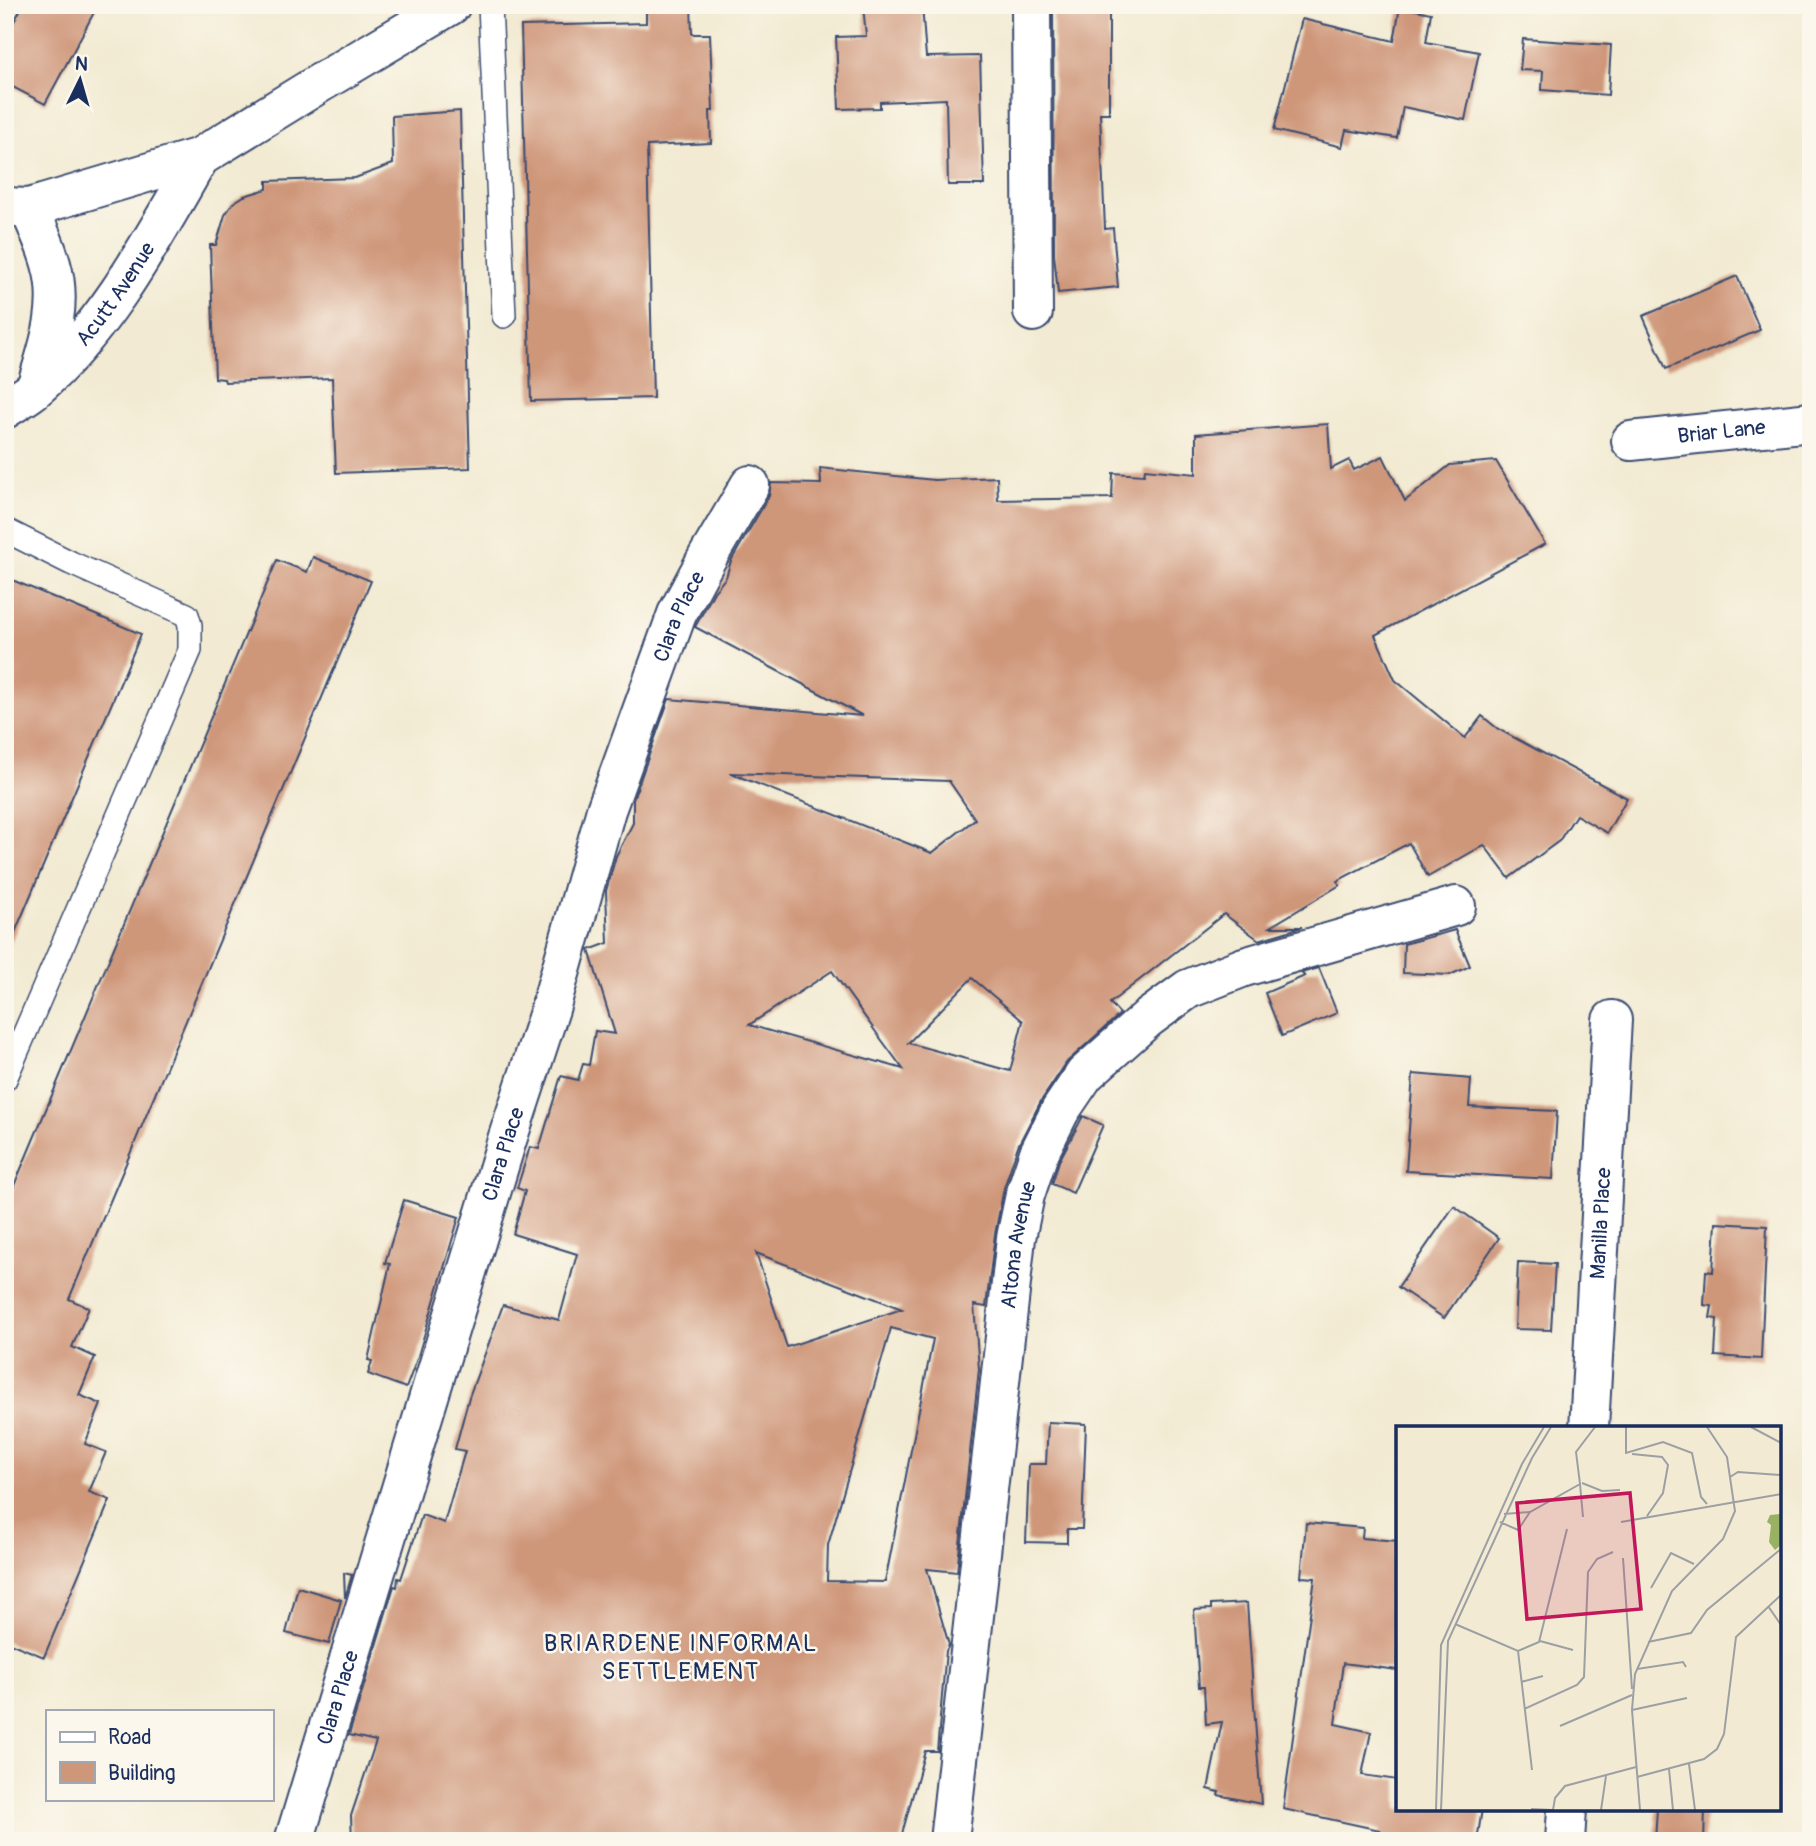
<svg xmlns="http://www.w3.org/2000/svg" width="1816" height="1846" viewBox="0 0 1816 1846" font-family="Pangolin,sans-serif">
  <rect width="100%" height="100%" fill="#fbf7ec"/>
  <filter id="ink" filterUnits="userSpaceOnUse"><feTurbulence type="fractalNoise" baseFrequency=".0143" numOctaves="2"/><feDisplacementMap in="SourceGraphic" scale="14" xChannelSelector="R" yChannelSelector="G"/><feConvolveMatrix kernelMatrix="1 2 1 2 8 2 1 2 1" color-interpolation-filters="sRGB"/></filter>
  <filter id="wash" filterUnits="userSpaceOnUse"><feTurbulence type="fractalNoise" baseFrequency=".00686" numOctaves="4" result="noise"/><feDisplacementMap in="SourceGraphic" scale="28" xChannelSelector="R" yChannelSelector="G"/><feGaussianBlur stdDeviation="1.57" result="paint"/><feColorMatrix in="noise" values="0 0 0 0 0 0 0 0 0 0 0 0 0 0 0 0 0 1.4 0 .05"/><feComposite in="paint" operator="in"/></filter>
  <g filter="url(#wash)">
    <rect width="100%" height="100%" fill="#f2ead2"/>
    <g id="blocks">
      <g fill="#cf977a" fill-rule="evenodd">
        <path d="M23,5H98L45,104L5,83V38Z"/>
        <path d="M646,5H691L692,34H710L713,111H710L711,143L647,146L653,398L531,401L521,26L646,23Z"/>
        <path d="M863,5H922L926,57L980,56L984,185H948L946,99L880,102V108L839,109L836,37L866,36Z"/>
        <path d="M1053,5H1109V113H1100L1105,229L1113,228L1118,287L1058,293L1054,254Z"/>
        <path d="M1400,7L1431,13L1426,42L1479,52L1465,120L1403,107L1397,138L1346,130L1342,147L1274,130L1302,19L1394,41Z"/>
        <path d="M1523,39L1611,45L1608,95L1542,90L1543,71L1520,70Z"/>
        <path d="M460,111L470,468L336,473L332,378L225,382L224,379L215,378L210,245H216L225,215L233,203L244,196L267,189V181L355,178L393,164L392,116Z"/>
        <path d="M1737,276L1760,330L1666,369L1643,316Z"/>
        <path d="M1328,424L1331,469L1349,460L1354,470L1383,456L1405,501L1450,465L1496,461L1545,544L1375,635L1395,680L1465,738L1482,716L1498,729L1627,798L1607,833L1576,815L1559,841L1509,878L1484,845L1428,877L1409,843L1337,881L1340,885L1270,927H1302L1259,940L1224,914L1110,1003L1120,1014L1067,1062L1041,1101L1018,1146L1004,1188L995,1234L986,1307L974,1305L979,1369L957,1572L927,1569L949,1645L946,1651L937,1751H925L900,1841H352L351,1816L376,1741L349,1735L394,1586L397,1587L398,1578L401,1579L422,1515L444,1523L465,1451L455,1449L469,1397L503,1305L559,1320L577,1254L513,1234L525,1191L517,1188L530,1147L539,1149L561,1076L578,1080L583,1064L589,1065L595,1031L615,1034L589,950L608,943L606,891L616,856L633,823V800L669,699L863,716L695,627L714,592L726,577L731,561L769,496L771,483L821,484L820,468L934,480L997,477L998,500L1112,498L1113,473L1144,475L1145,469L1196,474V434ZM730,773L949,781L975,819L932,853ZM832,971L878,1035L903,1069L749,1025ZM972,978L1023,1021L1010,1071L908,1043ZM756,1253L902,1309L787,1347ZM891,1328L933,1339L885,1582L827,1581L828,1545Z"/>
        <path d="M313,557L371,581L69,1299L89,1308L72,1347L95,1357L79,1395L101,1404L85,1444L106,1452L89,1492L110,1500L44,1657L5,1641V1207L277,560L307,572Z"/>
        <path d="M5,577L141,634L5,956Z"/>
        <path d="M1455,930L1470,966L1450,975L1403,973L1404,944Z"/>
        <path d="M1319,968L1337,1013L1282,1036L1265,993L1305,976L1301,973Z"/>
        <path d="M1413,1074L1471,1079L1469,1107L1557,1111L1553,1179L1406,1171Z"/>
        <path d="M1083,1116L1103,1125L1073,1193L1052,1184L1059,1161Z"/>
        <path d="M404,1200L459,1217L418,1356L406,1388L368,1374L372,1361L368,1360L390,1264L385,1263Z"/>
        <path d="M1454,1206L1499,1238L1444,1318L1398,1287Z"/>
        <path d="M1716,1223L1767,1226L1761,1359L1715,1356L1717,1319L1710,1318L1712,1306L1704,1305L1706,1271L1713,1272Z"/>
        <path d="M1518,1262L1555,1264L1551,1330L1515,1329Z"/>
        <path d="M1048,1422L1086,1424L1082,1529H1067V1543L1026,1542L1029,1464H1046Z"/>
        <path d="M1306,1523L1363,1528L1362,1538L1398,1541V1670L1343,1663L1335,1724L1371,1732L1362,1775L1398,1780V1809H1482L1477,1841H1378L1380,1830L1283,1809L1315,1578L1301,1577Z"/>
        <path d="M344,1573L352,1575L345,1598Z"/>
        <path d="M298,1587L341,1600L329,1644L286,1633Z"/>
        <path d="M1247,1603L1255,1720L1261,1804L1218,1795L1219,1792L1208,1789L1222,1722L1206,1724L1204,1687H1199L1194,1610L1211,1609V1605Z"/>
        <path d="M1657,1809H1705L1704,1841H1655Z"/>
      </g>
    </g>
  </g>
  <g filter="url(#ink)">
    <use href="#blocks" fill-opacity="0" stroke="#3b4b6f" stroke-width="2"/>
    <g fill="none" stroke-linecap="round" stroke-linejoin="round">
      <defs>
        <g id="service">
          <path d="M490,5L504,316"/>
          <path d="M5,530L71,563L187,615L190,625V650L5,1079"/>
        </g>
        <g id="minor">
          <path d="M1031,5L1033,312"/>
          <path id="s1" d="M1631,441L1811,422"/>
          <path id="s2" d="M1589,1428L1612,1020"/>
          <path id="s3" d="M294,1841L507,1140L550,1009L606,810L677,614L707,558L750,485"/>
          <path id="s4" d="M949,1841L1016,1238L1025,1195L1039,1153L1060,1111L1085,1074L1147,1019L1188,989L1244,967L1456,906"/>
          <path d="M1565,1841L1567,1809"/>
        </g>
        <g id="tertiary">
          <path d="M5,207L29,208L200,157L320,83L451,5"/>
          <path d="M29,208C37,226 46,245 51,264C63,304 50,342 38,381"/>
          <path id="s5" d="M5,409C15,402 27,396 36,388C108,325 153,238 200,157"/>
        </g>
      </defs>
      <use href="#service" stroke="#3b4b6f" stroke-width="26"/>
      <use href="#minor" stroke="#3b4b6f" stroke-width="42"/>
      <use href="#tertiary" stroke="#3b4b6f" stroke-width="42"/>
      <use href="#service" stroke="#fff" stroke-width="23"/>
      <use href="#minor" stroke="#fff" stroke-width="38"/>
      <use href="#tertiary" stroke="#fff" stroke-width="38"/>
    </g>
  </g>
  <g text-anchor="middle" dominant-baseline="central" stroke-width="5" stroke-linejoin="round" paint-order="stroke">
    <g font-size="21" fill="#1b2f5e" stroke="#fbf7ec">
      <text stroke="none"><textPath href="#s5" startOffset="161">Acutt Avenue</textPath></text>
      <text stroke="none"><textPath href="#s1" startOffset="91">Briar Lane</textPath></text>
      <text stroke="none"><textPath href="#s3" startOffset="1284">Clara Place</textPath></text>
      <text stroke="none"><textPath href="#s3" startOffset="718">Clara Place</textPath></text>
      <text stroke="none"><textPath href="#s2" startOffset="205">Manilla Place</textPath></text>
      <text stroke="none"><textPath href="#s4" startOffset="600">Altona Avenue</textPath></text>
      <text stroke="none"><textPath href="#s3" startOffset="150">Clara Place</textPath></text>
    </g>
    <g font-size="24" letter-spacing="2" fill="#1b2f5e" stroke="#fbf7ec">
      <text x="681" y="1643">BRIARDENE INFORMAL<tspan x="681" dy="28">SETTLEMENT</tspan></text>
    </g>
  </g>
  <g transform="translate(1396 1426)">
    <rect width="385" height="385" fill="#f2ead2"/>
    <path d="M385,88V119L379,124L373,116L375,99L371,96L374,89Z" fill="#98b162"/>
    <path fill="none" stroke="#9c9fa4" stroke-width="2" d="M230,1V27L267,16L296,27L305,71L311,78M355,1L385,17M236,28L266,31L272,39L267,67L251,90M334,51L342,46L385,49M186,57L206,65L224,64M184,58L187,91M108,88L134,86L184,58L180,26L199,1M104,96L122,104L134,86M225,96L385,68M227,132L236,263M255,162L275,127L298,138M372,180L385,199M59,198L122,225L143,216L171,103M144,215L177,224M252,216L295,207L311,184L385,123M122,225L136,344M241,243L287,236L290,241M125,256L147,250M128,283L181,259L188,251L192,146L201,133L217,126M236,284L291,272M164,300L236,269M293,338L299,384M273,343L277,384M241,351L308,333L321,323L328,308L340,211L385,169M135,383L157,384L159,372L169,360L240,341M40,384L45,219L126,38L148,1M45,384L52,215L136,32L155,1M205,384L210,350M244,384L236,284L239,248L276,165L327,113L339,85L331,31L311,1"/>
    <path fill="#c2185b" fill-opacity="0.15" stroke="#c2185b" stroke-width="3.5" d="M234,67L245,183L131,193L121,77Z"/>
    <rect width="385" height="385" fill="none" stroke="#1b2f5e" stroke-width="3.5"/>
  </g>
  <rect width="1816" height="1846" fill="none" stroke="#fbf7ec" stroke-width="28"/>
  <rect x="46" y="1710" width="228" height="91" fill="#fbf7ec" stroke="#a1a7b3" stroke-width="2"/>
  <rect x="60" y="1732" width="35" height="10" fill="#ffffff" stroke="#a1a7b3" stroke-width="2"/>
  <text x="108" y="1744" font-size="21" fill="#1b2f5e">Road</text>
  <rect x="60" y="1762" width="35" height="21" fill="#cf977a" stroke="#a1a7b3" stroke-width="2"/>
  <text x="108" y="1780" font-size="21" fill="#1b2f5e">Building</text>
  <g transform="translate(80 80) rotate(5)" stroke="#fbf7ec" stroke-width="5" paint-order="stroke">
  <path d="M0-5L12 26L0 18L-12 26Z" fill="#1b2f5e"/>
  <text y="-10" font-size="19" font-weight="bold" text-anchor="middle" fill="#1b2f5e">N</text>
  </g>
</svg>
